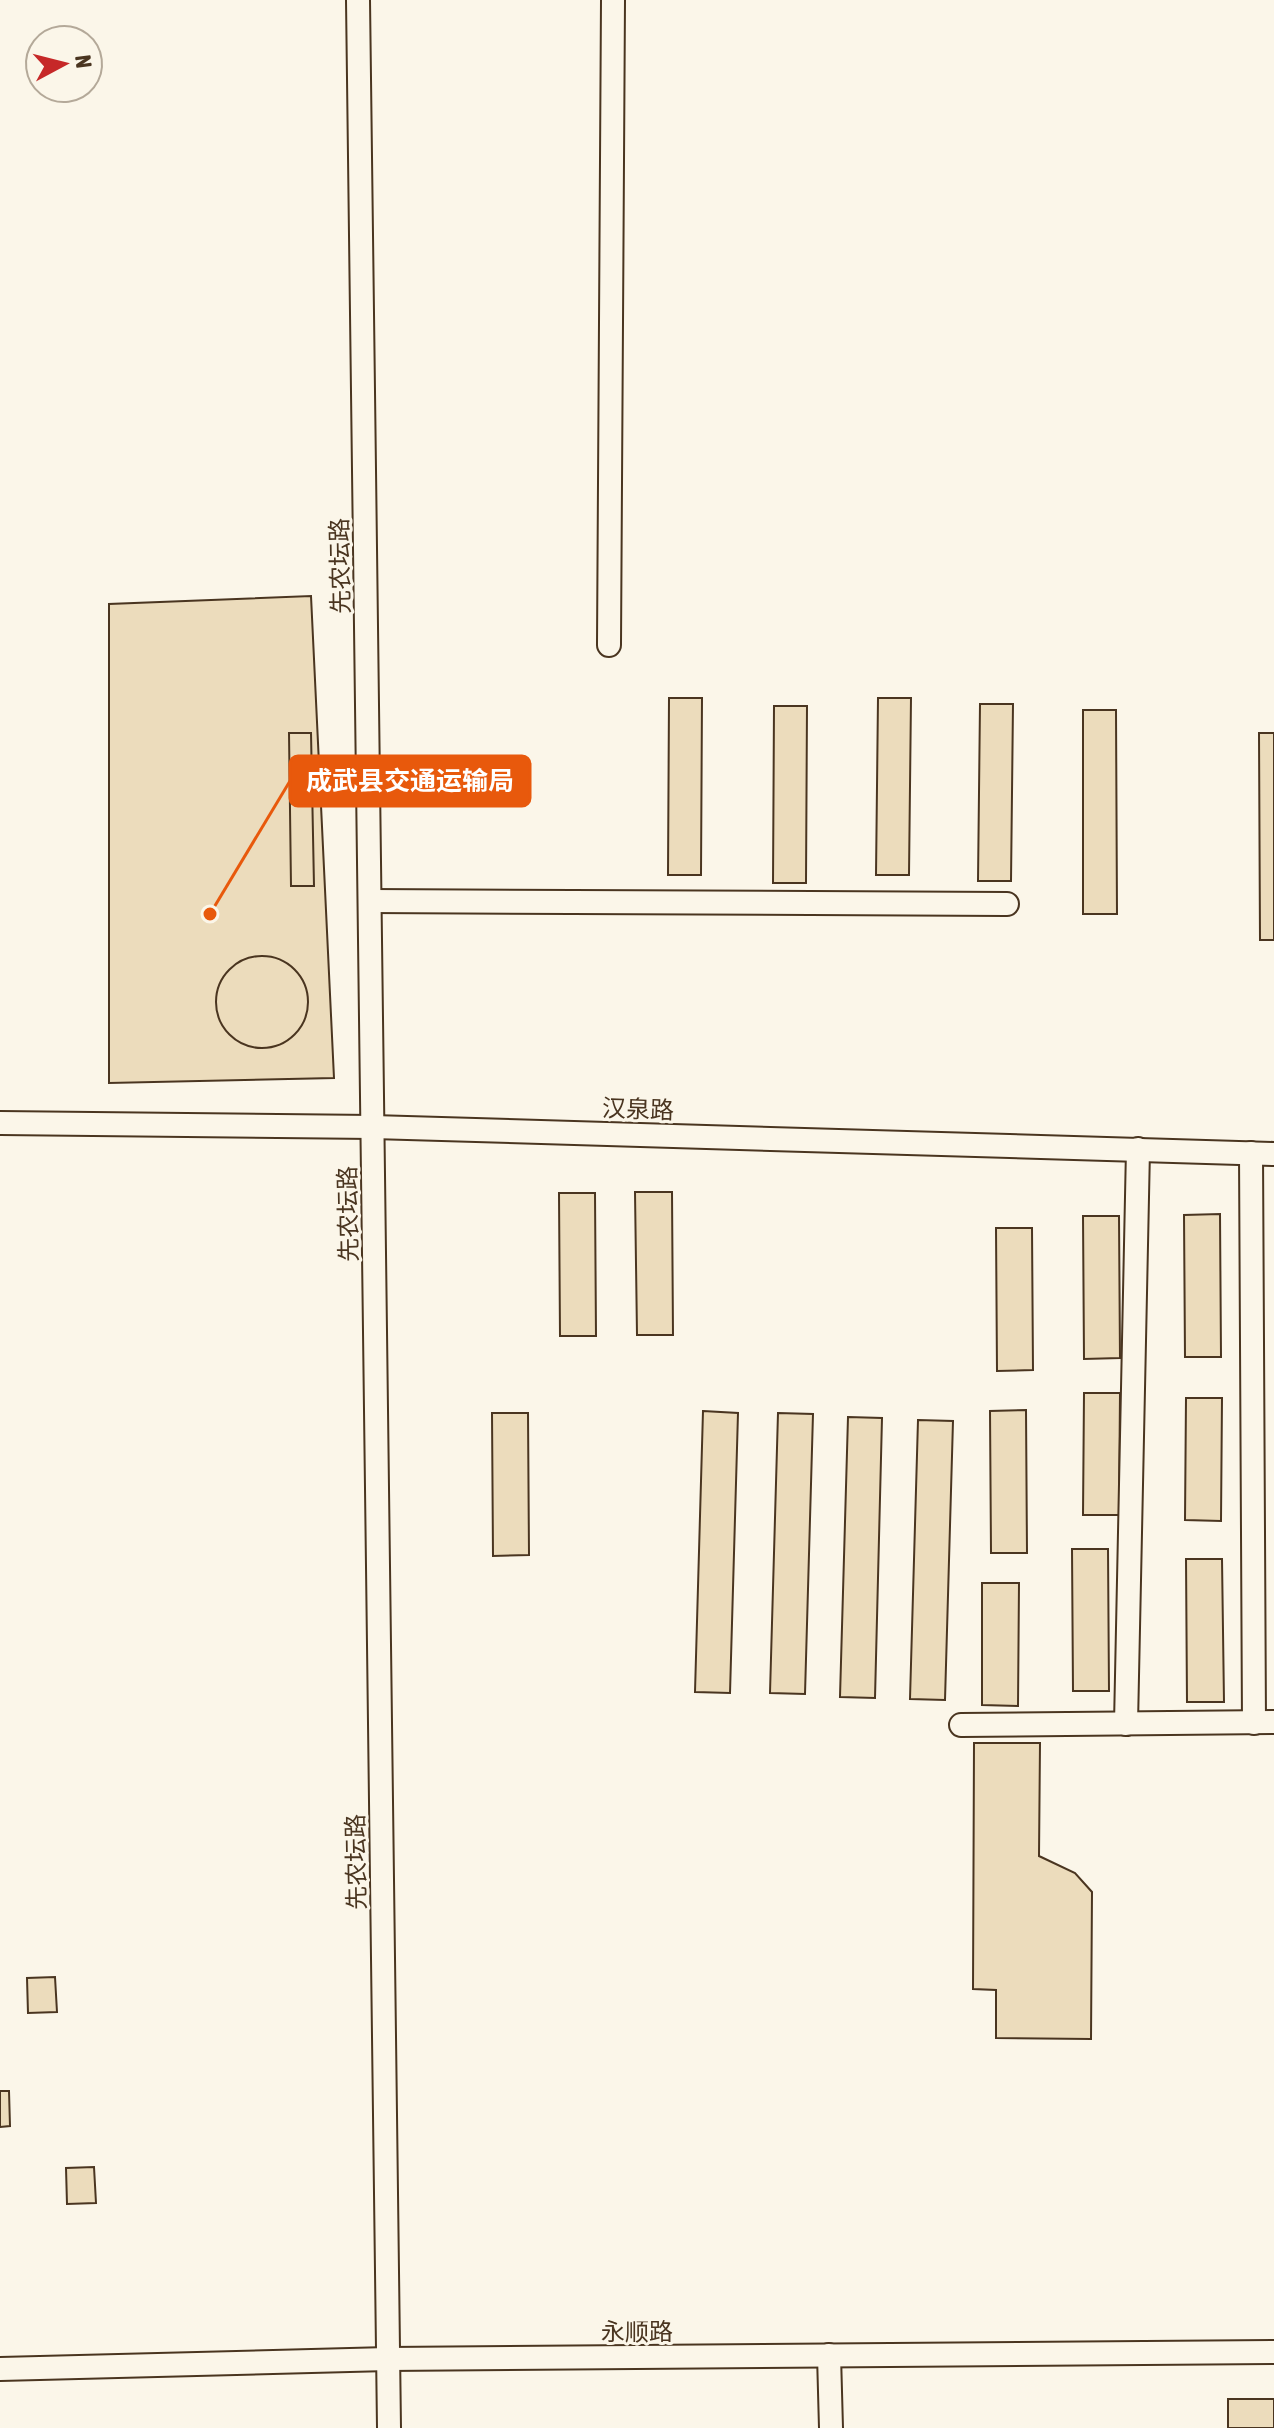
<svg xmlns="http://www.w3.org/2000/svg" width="1274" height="2428" viewBox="0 0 1274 2428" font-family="'Asap Condensed','Noto Sans SC',sans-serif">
  <rect width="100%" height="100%" fill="#fbf6e9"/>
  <g fill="#ecdcbc" stroke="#4a3520" stroke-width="2">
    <path d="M311,596L334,1078L109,1083V604Z"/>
    <path d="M669,698H702L701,875H668Z"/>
    <path d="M878,698H911L909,875H876Z"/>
    <path d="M980,704H1013L1011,881H978Z"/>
    <path d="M774,706H807L806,883H773Z"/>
    <path d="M1083,710H1116L1117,914H1083Z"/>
    <path d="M289,733H311L314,886H291Z"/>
    <path d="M1259,733H1274V940H1260Z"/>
    <circle cx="262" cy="1002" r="46"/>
    <path d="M635,1192H672L673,1335H637Z"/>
    <path d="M559,1193H595L596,1336H560Z"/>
    <path d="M1220,1214L1221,1357H1185L1184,1215Z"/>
    <path d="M1083,1216H1119L1120,1358L1084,1359Z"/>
    <path d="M996,1228H1032L1033,1370L997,1371Z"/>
    <path d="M1084,1393H1120L1119,1515H1083Z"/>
    <path d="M1186,1398H1222L1221,1521L1185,1520Z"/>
    <path d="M1026,1410L1027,1553H991L990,1411Z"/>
    <path d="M703,1411L738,1413L730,1693L695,1692Z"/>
    <path d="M492,1413H528L529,1555L493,1556Z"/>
    <path d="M778,1413L813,1414L805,1694L770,1693Z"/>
    <path d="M848,1417L882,1418L875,1698L840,1697Z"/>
    <path d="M918,1420L953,1421L945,1700L910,1699Z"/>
    <path d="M1072,1549H1108L1109,1691H1073Z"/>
    <path d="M1186,1559H1222L1224,1702H1187Z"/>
    <path d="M982,1583H1019L1018,1706L982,1705Z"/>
    <path d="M974,1743H1040L1039,1856L1075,1873L1092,1892L1091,2039L996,2038V1990L973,1989Z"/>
    <path d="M55,1977L57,2012L28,2013L27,1978Z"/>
    <path d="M0,2091H9L10,2126L0,2127Z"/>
    <path d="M94,2167L96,2203L67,2204L66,2168Z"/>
    <rect x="1228" y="2399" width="46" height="29"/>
  </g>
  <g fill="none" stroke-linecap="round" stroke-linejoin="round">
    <defs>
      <g id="minor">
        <path d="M358,0L389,2428"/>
        <path d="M609,645L613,0"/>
        <path d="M370,901L1007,904"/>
        <path d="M0,1123L373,1127L1274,1154"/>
        <path d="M1251,1153L1254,1723"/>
        <path d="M1126,1724L1138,1149"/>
        <path d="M961,1725L1274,1722"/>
        <path d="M829,2355L831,2428"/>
        <path d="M0,2369L388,2359L1274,2352"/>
      </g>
    </defs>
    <use href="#minor" stroke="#4a3520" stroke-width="26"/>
    <use href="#minor" stroke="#fbf6e9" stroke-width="22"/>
  </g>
  <g text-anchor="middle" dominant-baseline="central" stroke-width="6" stroke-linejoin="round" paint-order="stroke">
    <g font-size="24" fill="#4a3520" stroke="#fbf6e9">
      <text transform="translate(340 566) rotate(-91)">先农坛路</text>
      <text transform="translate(638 1109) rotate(2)">汉泉路</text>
      <text transform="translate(348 1214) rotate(-91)">先农坛路</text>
      <text transform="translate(356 1862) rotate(-91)">先农坛路</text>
      <text x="637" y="2331">永顺路</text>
    </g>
  </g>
  <path fill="none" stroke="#e8590c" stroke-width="3" d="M210 914L290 781"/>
  <circle fill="#e8590c" stroke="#fbf6e9" stroke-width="3" cx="210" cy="914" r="8"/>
  <rect fill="#e8590c" stroke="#e8590c" stroke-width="3" x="290" y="756" width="240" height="50" rx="8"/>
  <g font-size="26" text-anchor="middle" font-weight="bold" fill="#fff">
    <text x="410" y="790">成武县交通运输局</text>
  </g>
  <g transform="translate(64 64) rotate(83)"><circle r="38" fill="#fbf6e9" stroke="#b4a999" stroke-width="2"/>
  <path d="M0-6L14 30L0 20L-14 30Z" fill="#c62828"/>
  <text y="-12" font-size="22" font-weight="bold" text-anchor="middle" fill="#4a3520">N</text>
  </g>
</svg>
